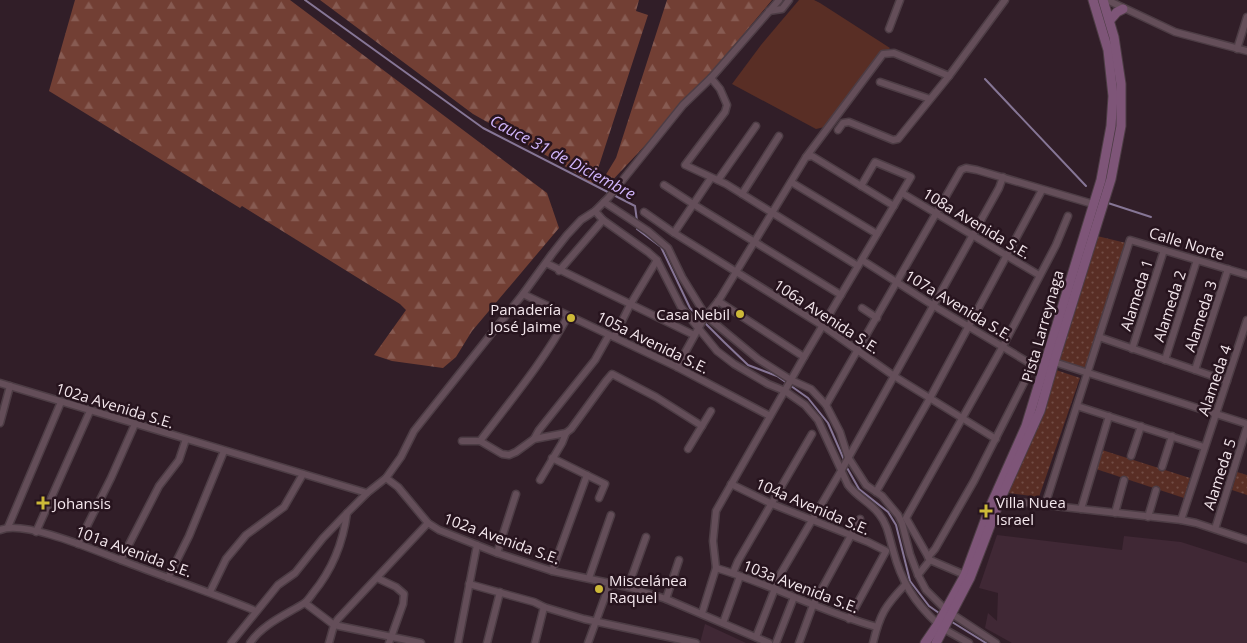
<svg xmlns="http://www.w3.org/2000/svg" width="1247" height="643" viewBox="0 0 1247 643" font-family="'Open Sans',sans-serif">
  <defs>
    <pattern id="forest-firs" width="22" height="20" patternUnits="userSpaceOnUse" patternTransform="scale(1.25)"><rect width="22" height="20" fill="#723f34"/><path d="M5 1l3.5 6h-7zM16 11l3.5 6h-7z" fill="#875b52"/></pattern>
    <pattern id="park-dots" width="8" height="8" patternUnits="userSpaceOnUse" patternTransform="scale(1.25)"><rect width="8" height="8" fill="#592e25"/><path d="M2 2h.1M6 6h.1" fill="none" stroke="#714c45" stroke-width="1.8" stroke-linecap="round"/></pattern>
  </defs>
  <rect width="100%" height="100%" fill="#311e28"/>
  <g fill="#402835">
    <path d="M997,535L1122,550L1124,536L1181,542L1247,563V643H1012L985,628L988,613L997,621L998,593L979,588Z"/>
    <path d="M705,624L746,643H700Z"/>
  </g>
  <path fill="#592e25" d="M799,0H814L820,3L890,48L829,126L816,129L732,84L761,45Z"/>
  <g fill="url(#forest-firs)">
    <path d="M75,0H290L547,193L559,228L472,331L456,357L443,368L392,361L374,355L406,310L400,304L242,206L240,208L49,91Z"/>
    <path d="M320,0H639L636,11L648,15L593,184L563,165L473,114Z"/>
    <path d="M667,0H772L697,90L608,185L602,181L616,158Z"/>
  </g>
  <g fill="url(#park-dots)">
    <path d="M1093,235L1126,243L1086,368L1051,357Z"/>
    <path d="M1056,370L1080,378L1039,497L1008,493L1044,411Z"/>
    <path d="M1102,450L1190,478L1184,498L1096,469Z"/>
    <path d="M1237,472L1247,475V495L1232,490Z"/>
  </g>
  <g fill="none" stroke-linecap="round" stroke-linejoin="round">
    <g stroke="#867696" stroke-width="2">
      <path d="M305,0L483,128L635,206L637,221"/>
      <path d="M985,79L1086,186"/>
      <path d="M1108,203L1151,217"/>
      <path d="M637,226V229L661,247L690,308L724,342L748,365L777,376L808,398L828,423L845,462"/>
      <path d="M846,466L859,489L888,512L896,525L910,581L929,606L939,613"/>
      <path d="M952,622L986,643"/>
    </g>
    <defs>
      <g id="street">
        <path d="M1107,0L1175,32L1247,51"/>
        <path d="M769,11L782,9L789,0"/>
        <path d="M889,29L900,0"/>
        <path d="M1237,49L1247,17"/>
        <path d="M711,78L720,89L727,105L725,112L685,165L726,184L858,266"/>
        <path d="M880,82L930,99"/>
        <path d="M838,130L843,123L849,122L893,140L898,139L949,76L1005,0"/>
        <path d="M806,157L883,54L894,53L949,76"/>
        <path d="M718,180L756,126"/>
        <path d="M791,182L877,234"/>
        <path d="M664,185L693,204L841,295"/>
        <path d="M902,193L1039,275"/>
        <path d="M742,194L779,136"/>
        <path d="M604,202L648,231L668,248L682,277L706,316L758,359L791,380L811,389L826,405L840,432L848,457L866,485L882,496L898,515L902,523L910,554L918,575L926,590L946,610"/>
        <path d="M595,211L603,220L648,252L657,260L681,307L717,351L734,364L768,384L785,391L805,405L818,420L848,485C857,497 871,503 879,514C888,525 889,537 893,550C901,581 914,602 938,624"/>
        <path d="M644,212L674,233L823,326L894,376L996,439"/>
        <path d="M674,233L711,178"/>
        <path d="M862,260L934,306L1043,371"/>
        <path d="M546,263L694,335"/>
        <path d="M559,271L603,220"/>
        <path d="M523,294L677,367L770,416"/>
        <path d="M718,301L804,357"/>
        <path d="M862,308L877,318"/>
        <path d="M614,337L630,305L657,260"/>
        <path d="M1099,337L1227,381"/>
        <path d="M1132,349L1164,250"/>
        <path d="M1165,360L1197,260"/>
        <path d="M1051,361L1247,424"/>
        <path d="M677,367L703,320L719,300L806,157L812,156L894,206"/>
        <path d="M1195,370L1228,269"/>
        <path d="M0,383L367,493"/>
        <path d="M826,405L961,170L966,168L977,170L1093,204"/>
        <path d="M1077,406L1204,447"/>
        <path d="M0,423L10,386"/>
        <path d="M534,439L539,430L595,360L609,335"/>
        <path d="M462,441H480L502,454L509,455L516,452L534,439L566,433L571,429L606,381L612,374L656,397L702,426"/>
        <path d="M480,441C511,400 544,361 568,316"/>
        <path d="M688,449L711,411"/>
        <path d="M1131,456L1141,426"/>
        <path d="M552,458L605,484L599,498"/>
        <path d="M1162,467L1172,436"/>
        <path d="M386,478L398,487L428,523L439,530L497,553L552,571L628,587L666,599L769,643"/>
        <path d="M540,480L562,443L566,433"/>
        <path d="M731,484L772,504L868,542L886,551L849,619"/>
        <path d="M876,492L930,398L1042,190"/>
        <path d="M1000,500L1181,520L1196,523L1247,540"/>
        <path d="M1045,505L1130,240L1247,275"/>
        <path d="M1081,509L1109,416"/>
        <path d="M1115,513L1124,480"/>
        <path d="M1148,517L1156,490"/>
        <path d="M1181,520L1247,320"/>
        <path d="M8,527L61,402"/>
        <path d="M1215,529L1247,427"/>
        <path d="M0,530C26,519 103,554 131,564C173,580 215,594 256,611"/>
        <path d="M36,532L90,411"/>
        <path d="M78,544L111,478L135,424"/>
        <path d="M497,553L516,494"/>
        <path d="M928,557L935,549L974,481L1033,365"/>
        <path d="M121,560L159,486L179,460L186,439"/>
        <path d="M716,568C771,584 822,612 877,627"/>
        <path d="M552,571L587,475"/>
        <path d="M733,573L738,561L812,434"/>
        <path d="M918,575L930,560"/>
        <path d="M965,575L930,560L906,518L1003,346L1056,245L1068,216"/>
        <path d="M168,578L189,536L224,451"/>
        <path d="M377,578L396,587L404,594L403,604L389,643"/>
        <path d="M589,578L611,515"/>
        <path d="M469,584L534,602L544,607L584,619L696,643"/>
        <path d="M628,587L646,537"/>
        <path d="M210,592L226,559L246,535L284,507L303,474"/>
        <path d="M666,599L679,560"/>
        <path d="M305,603L334,625L421,643"/>
        <path d="M702,613L716,568L713,541L716,511L804,357L911,177L875,162L861,186"/>
        <path d="M952,614L996,643"/>
        <path d="M723,623L740,576"/>
        <path d="M944,629L969,643"/>
        <path d="M756,637L781,573L841,471L999,188L1003,177"/>
        <path d="M231,643L278,585L295,573L323,538L347,513L367,493L386,478L401,457L414,431L523,294L552,254L567,235L581,220L595,211L609,197L683,105L711,78L779,0"/>
        <path d="M250,643C262,625 285,615 303,604C307,602 310,597 313,593C332,570 343,543 347,513"/>
        <path d="M329,643L334,625L338,619L428,523"/>
        <path d="M458,643L477,545"/>
        <path d="M487,643L500,592"/>
        <path d="M535,643L544,607"/>
        <path d="M588,643L610,583"/>
        <path d="M776,643L794,597"/>
        <path d="M799,643L813,605L860,519"/>
        <path d="M873,643C880,614 885,606 905,585"/>
      </g>
      <g id="secondary">
        <path d="M1110,20L1117,12L1123,9"/>
        <path d="M925,643L938,624L965,575L990,507L1026,426L1101,180L1111,126L1113,96L1108,50L1093,0"/>
        <path d="M936,643L970,578L1000,500L1040,411L1054,362L1111,179L1121,126V84L1114,37L1103,0"/>
      </g>
    </defs>
    <use href="#street" stroke="#4d3d45" stroke-width="9"/>
    <use href="#secondary" stroke="#4d3d45" stroke-width="11"/>
    <use href="#street" stroke="#644e59" stroke-width="6"/>
    <use href="#secondary" stroke="#7e5578" stroke-width="9"/>
  </g>
  <g fill="#cdb938" stroke="#27141e" stroke-width="2">
    <circle cx="740" cy="314" r="5"/>
    <circle cx="571" cy="318" r="5"/>
    <path d="M40.5 495.5h5v5h5v5h-5v5h-5v-5h-5v-5h5z"/>
    <path d="M983.5 503.5h5v5h5v5h-5v5h-5v-5h-5v-5h5z"/>
    <circle cx="599" cy="589" r="5"/>
  </g>
  <g text-anchor="middle" dominant-baseline="central" stroke-width="5" stroke-linejoin="round" paint-order="stroke">
    <g font-size="15" fill="#f4e7ed" stroke="#27141e">
      <text transform="translate(977 223) rotate(31)">108a Avenida S.E.</text>
      <text transform="translate(1187 243) rotate(17)">Calle Norte</text>
      <text transform="translate(1136 295) rotate(-72)">Alameda 1</text>
      <text transform="translate(959 305) rotate(31)">107a Avenida S.E.</text>
      <text transform="translate(1169 306) rotate(-72)">Alameda 2</text>
      <text transform="translate(827 316) rotate(33)">106a Avenida S.E.</text>
      <text transform="translate(1200 316) rotate(-72)">Alameda 3</text>
      <text transform="translate(1042 326) rotate(-74)">Pista Larreynaga</text>
      <text transform="translate(653 342) rotate(26)">105a Avenida S.E.</text>
      <text transform="translate(1214 380) rotate(-71)">Alameda 4</text>
      <text transform="translate(115 405) rotate(17)">102a Avenida S.E.</text>
      <text transform="translate(1219 474) rotate(-72)">Alameda 5</text>
      <text transform="translate(813 506) rotate(23)">104a Avenida S.E.</text>
      <text transform="translate(502 538) rotate(20)">102a Avenida S.E.</text>
      <text transform="translate(134 551) rotate(20)">101a Avenida S.E.</text>
      <text transform="translate(801 586) rotate(21)">103a Avenida S.E.</text>
    </g>
    <g font-size="15" fill="#f4e7ed" stroke="#27141e" text-anchor="start">
      <text x="561" y="309" text-anchor="end">Panadería<tspan x="561" dy="17">José Jaime</tspan></text>
      <text x="730" y="314" text-anchor="end">Casa Nebil</text>
      <text x="996" y="502">Villa Nuea<tspan x="996" dy="17">Israel</tspan></text>
      <text x="53" y="503">Johansis</text>
      <text x="609" y="580">Miscelánea<tspan x="609" dy="17">Raquel</tspan></text>
    </g>
    <g font-size="16" font-style="italic" fill="#d2b6fe" stroke="#27141e">
      <text transform="translate(563 157) rotate(28)">Cauce 31 de Diciembre</text>
    </g>
  </g>
</svg>
